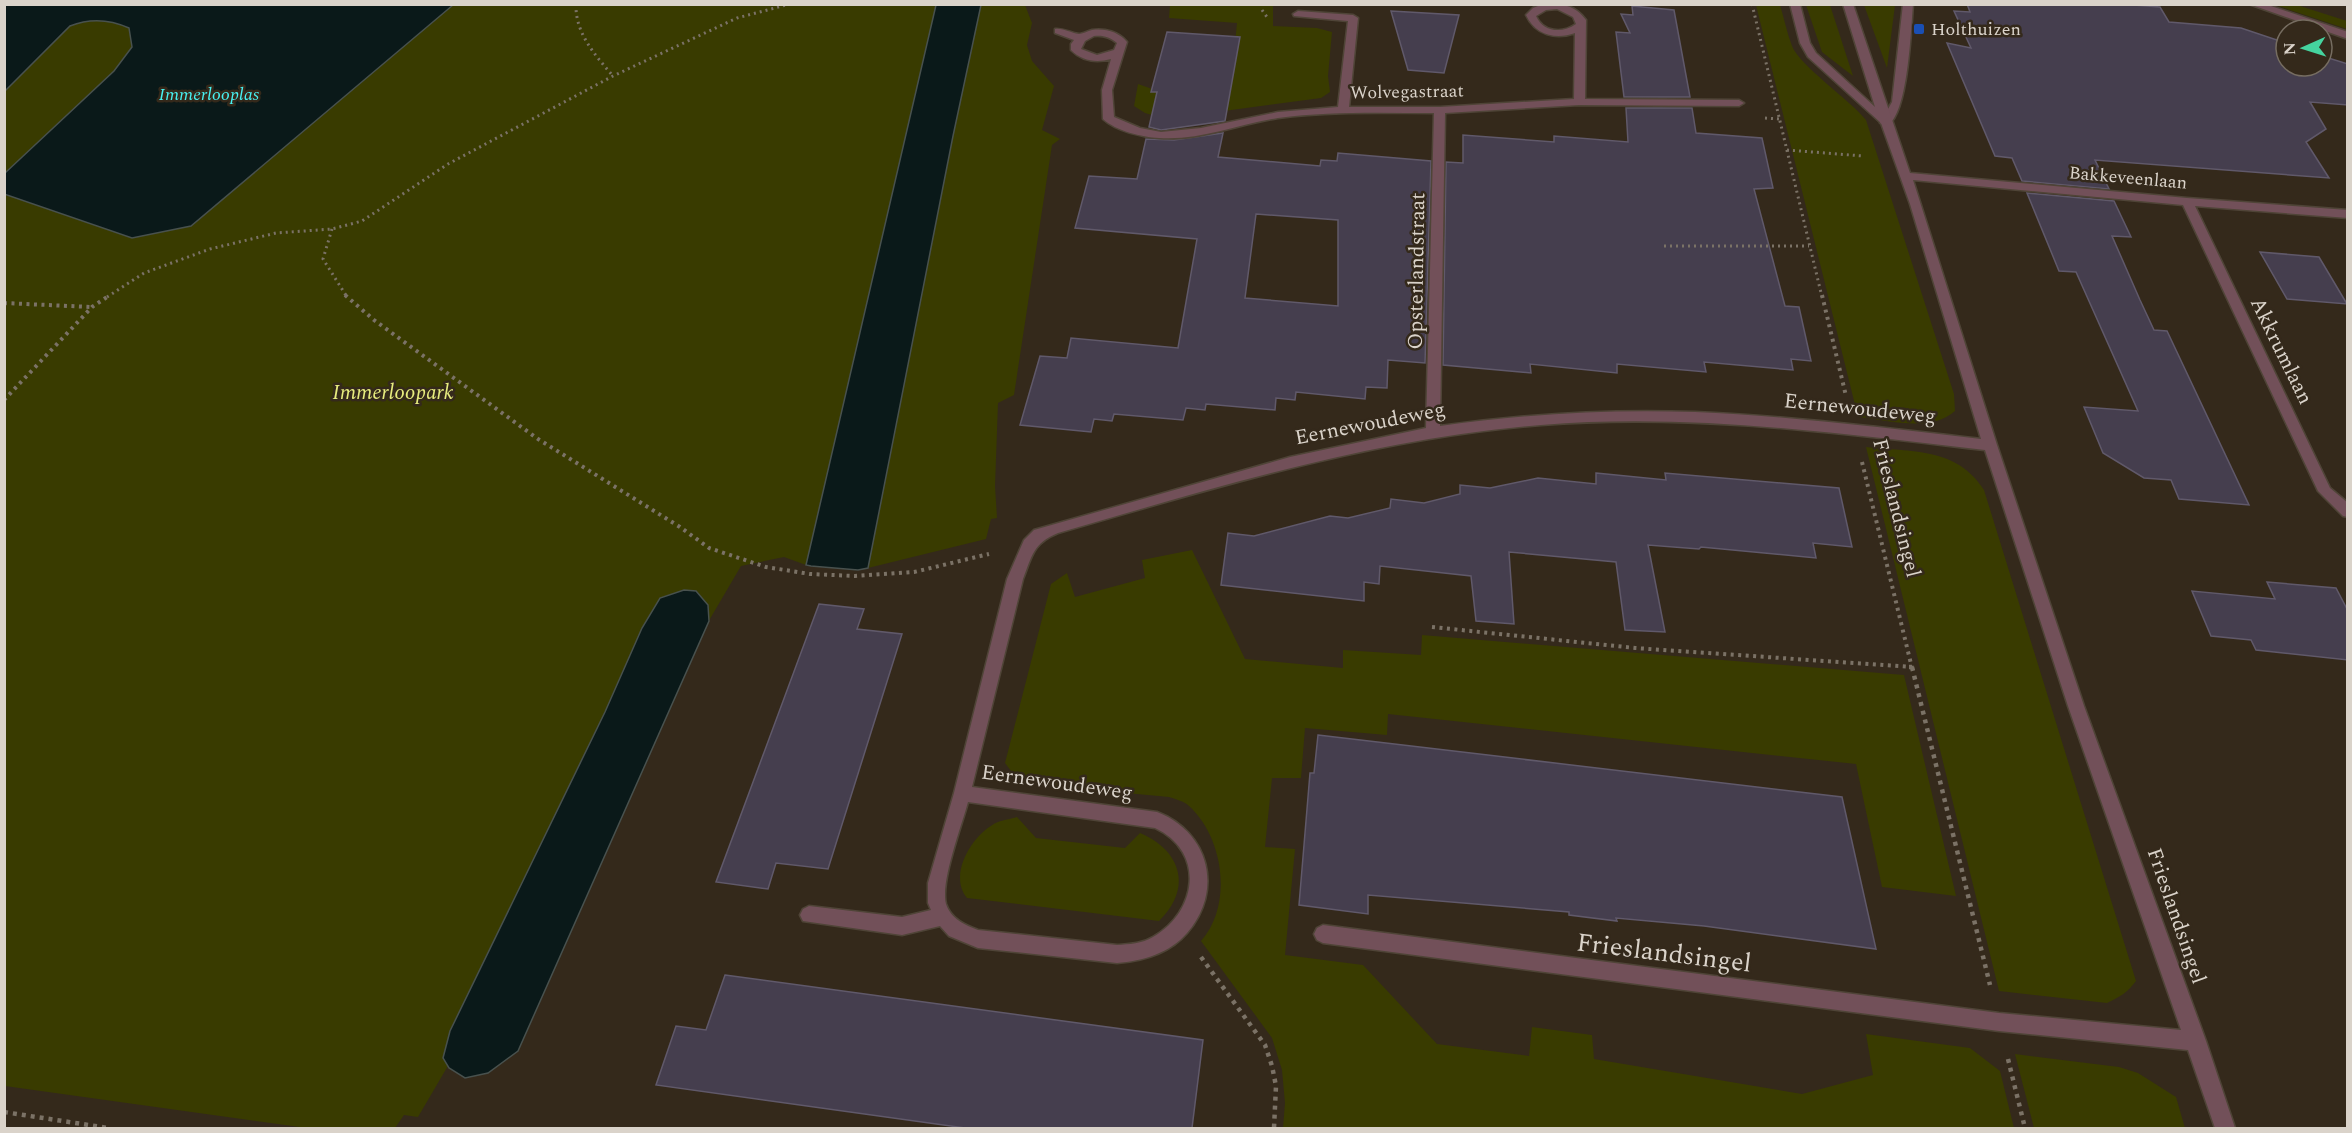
<svg xmlns="http://www.w3.org/2000/svg" width="2352" height="1133" viewBox="0 0 2352 1133" font-family="Spectral,serif">
  <rect width="100%" height="100%" fill="#34291b"/>
  <g fill="#393b00">
    <path d="M5,5H1025L1032,23L1027,45L1032,61L1054,86L1042,130L1060,139L1052,145L1014,395L998,403L995,486L997,518L991,519L986,539L868,568L873,539L809,552L806,565L784,557L741,566L418,1117L404,1115L395,1128H307L5,1086Z"/>
    <path d="M1170,5H1273V26L1317,28L1332,32L1328,76L1330,92L1321,98L1165,119L1145,113L1134,106L1138,84L1161,92L1231,84L1237,23L1169,18Z"/>
    <path d="M1756,5H1780C1784,18 1787,33 1792,46C1800,66 1849,99 1866,120L1954,394L1955,411C1930,433 1889,420 1858,417Z"/>
    <path d="M1806,5H1830L1853,76L1822,52Z"/>
    <path d="M1864,5H1895L1887,68Z"/>
    <path d="M2275,5H2297L2347,21V29Z"/>
    <path d="M1866,447C1911,452 1957,447 1984,490L2136,981C2128,992 2120,997 2107,1003L1999,991Z"/>
    <path d="M1192,550L1245,659L1343,668V650L1421,655L1422,635L1904,675L1956,896L1882,887L1856,764L1388,714L1387,735L1305,728L1301,778H1272L1265,847L1295,849L1285,955L1363,965L1437,1044L1529,1056L1532,1027L1592,1035L1594,1059L1802,1094L1873,1075L1866,1034L1970,1048L2000,1071L2014,1128H1283L1285,1103L1282,1070L1272,1038L1201,941C1233,905 1224,838 1189,806C1184,801 1175,799 1169,797L1020,783L1005,763L1051,584L1067,573L1075,597L1145,578L1142,560Z"/>
    <path d="M1017,817L1036,838L1125,848L1140,833C1181,850 1193,888 1159,921L967,898C947,874 974,832 998,822C1003,820 1011,819 1017,817Z"/>
    <path d="M2015,1054L2119,1067L2138,1073L2176,1097L2185,1128H2034Z"/>
  </g>
  <g fill="#0a1919" stroke="#48514e" stroke-width="1.5">
    <path d="M5,4H453V5L191,226L132,238L4,194L5,173L114,71L132,47L129,28C109,19 90,18 70,26L5,91Z"/>
    <path d="M936,5H981L953,136L868,568L858,570L811,566L806,565Z"/>
    <path d="M684,590L696,591L708,605L709,621L518,1051L488,1073L465,1078L449,1068L443,1058L450,1031L605,712L642,628L660,598Z"/>
  </g>
  <g fill="#453e4e" stroke="#60596a" stroke-width="1.5" fill-rule="evenodd">
    <path d="M1967,4H2120L2160,7L2169,22L2241,28L2286,43V66H2322V56L2348,64V105L2310,102L2326,129L2306,142L2329,178L2095,160L2109,189L2022,181L2012,158L1995,156L1947,43L1971,48L1954,11L1970,12Z"/>
    <path d="M1632,6L1674,10L1690,97H1624L1616,32L1630,33L1621,14L1633,15Z"/>
    <path d="M1391,11L1459,15L1444,73L1408,70Z"/>
    <path d="M1167,32L1240,37L1225,121L1161,130L1149,127L1157,92H1151Z"/>
    <path d="M1626,108H1692L1696,133L1762,138L1773,188L1754,189L1785,306L1799,307L1811,361L1791,359L1793,370L1704,362L1706,372L1617,364V373L1530,364L1531,373L1443,365L1446,162L1463,163V135L1554,142V136L1628,142Z"/>
    <path d="M1223,133L1218,157L1320,166L1321,160L1337,161L1338,153L1431,161L1425,363L1388,360L1387,388L1366,387L1365,399L1296,392L1295,400L1276,398L1275,410L1206,404L1205,410L1186,408L1183,420L1114,414L1112,421L1094,419L1091,432L1020,425L1040,356L1067,358L1071,338L1178,348L1197,239L1075,228L1089,176L1137,179L1146,139L1174,140ZM1256,214L1338,220V306L1245,298Z"/>
    <path d="M2027,193L2114,201L2131,237L2112,236L2140,300L2154,330L2167,331L2249,505L2179,499L2171,480L2144,478L2103,453L2084,407L2138,411L2076,272L2059,271Z"/>
    <path d="M2260,252L2319,257L2347,304L2287,299Z"/>
    <path d="M1596,473L1666,480L1665,473L1839,488L1852,547L1813,543L1816,558L1701,547L1699,549L1648,545L1665,632L1625,630L1616,562L1509,552L1514,624L1476,621L1471,576L1380,566L1379,584L1364,582V601L1221,585L1228,533L1254,536L1330,516L1348,518L1390,508L1391,499L1424,503L1460,494V485L1490,488L1538,478L1596,484Z"/>
    <path d="M2267,582L2336,588L2348,611V660L2256,650L2251,640L2211,636L2192,591L2275,599Z"/>
    <path d="M819,604L864,609L857,629L902,634L828,869L776,863L768,889L716,882Z"/>
    <path d="M1318,735L1842,797L1876,949L1704,926L1616,918L1617,921L1569,915V912L1368,895V914L1299,905L1310,773H1314Z"/>
    <path d="M725,975L1203,1040L1192,1128H965L656,1085L676,1026L706,1030Z"/>
  </g>
  <g fill="none" stroke-linecap="round" stroke-linejoin="round">
    <defs>
      <path id="lane" d="M1903,4H1913C1911,28 1908,118 1886,126L1880,123L1892,102Z"/>
      <g id="street">
        <path d="M1543,4C1562,4 1574,4 1586,20L1585,99L1739,100L1744,103L1739,106L1579,105L1445,113L1440,426C1525,414 1610,409 1695,412C1791,416 1886,428 1981,439L1910,204L1881,123L1808,57L1800,43L1790,4H1800L1810,43L1816,53L1875,107L1843,4H1853L1910,173L2187,198L2348,210V218L2195,206L2330,488L2348,503V517L2343,516L2318,491L2183,205L1913,180L1997,445L2084,706L2206,1041L2235,1128H2215L2188,1050L1999,1031L1323,943L1317,940L1314,934L1317,928L1323,925L1999,1013L2181,1030L2068,706L1985,450C1837,433 1690,413 1541,425C1375,438 1217,487 1058,533C1033,543 1032,556 1023,579L972,787L1157,812C1209,832 1224,890 1187,933C1170,953 1143,961 1117,963L978,948L949,936L940,926L902,935L803,921L800,915L803,909L809,906L902,917L931,910L928,903V883L954,793L1007,579L1024,540L1034,530L1290,457L1426,428L1434,113C1382,113 1329,111 1278,118C1239,124 1199,141 1159,138C1142,137 1116,131 1103,119L1102,90L1111,59C1096,63 1082,61 1071,50V44L1074,40L1055,33V29C1064,28 1070,33 1079,34C1082,34 1088,31 1092,30C1105,28 1119,32 1127,42L1112,90L1114,117L1140,128L1161,132L1201,128L1278,112L1338,107L1348,21L1294,16L1293,14L1298,11L1353,15L1358,18L1349,107H1440L1574,99L1575,33C1556,40 1535,35 1526,15L1533,8ZM1557,9L1573,17L1576,24C1562,34 1543,32 1536,16L1546,10ZM1094,36C1103,35 1110,37 1117,43L1114,50L1097,55L1081,49L1085,41ZM968,802L1155,828C1206,852 1197,912 1153,937C1142,944 1129,944 1117,945L978,930C965,925 951,919 946,904C940,882 962,825 968,802Z"/>
        <path d="M2249,4H2265L2348,32V39Z"/>
      </g>
    </defs>
    <use href="#lane" stroke="#4f4437" stroke-width="3"/>
    <use href="#street" stroke="#4f4437" stroke-width="3"/>
    <g stroke="#7b7266" stroke-width="3" stroke-dasharray="2 4" stroke-linecap="butt">
      <path d="M576,4C575,33 595,55 613,76"/>
      <path d="M1262,4V10L1267,17"/>
      <path d="M1752,4L1822,297"/>
      <path d="M1765,118L1779,119"/>
      <path d="M1787,150L1863,156"/>
      <path d="M332,229L323,259L347,297"/>
      <path d="M1664,246H1809"/>
      <path d="M107,297L144,273L210,249L276,233L332,229L362,221L448,164L613,76L737,18L790,4"/>
    </g>
    <g stroke="#7b7266" stroke-width="4" stroke-dasharray="3 4.5" stroke-linecap="butt">
      <path d="M345,295L374,320L538,439L680,527L709,548L766,567L810,574L855,576L914,572L989,554"/>
      <path d="M1822,295L1846,396"/>
      <path d="M4,303L91,307"/>
      <path d="M4,400L92,307L110,295"/>
      <path d="M1862,462L1912,668"/>
      <path d="M1432,627L1635,648L1912,667"/>
    </g>
    <g stroke="#7b7266" stroke-width="4.5" stroke-dasharray="4 5" stroke-linecap="butt">
      <path d="M1909,667H1912"/>
      <path d="M1912,667L1990,985"/>
      <path d="M1201,957L1265,1045L1272,1066L1276,1086L1274,1128"/>
      <path d="M2008,1059L2025,1128"/>
      <path d="M4,1112L108,1128"/>
    </g>
    <use href="#lane" fill="#725059" fill-rule="evenodd"/>
    <use href="#street" fill="#725059" fill-rule="evenodd"/>
  </g>
  <rect fill="#1a4fb4" stroke="#34291b" stroke-width="2" x="1913" y="23" width="12" height="12" rx="3"/>
  <g text-anchor="middle" dominant-baseline="central" stroke-width="5" stroke-linejoin="round" paint-order="stroke">
    <g font-size="18" fill="#dad3ca" stroke="#34291b" text-anchor="start">
      <text x="1931" y="29">Holthuizen</text>
    </g>
    <g font-size="18" fill="#dad3ca" stroke="#34291b">
      <text transform="translate(1407 92) rotate(-1)">Wolvegastraat</text>
      <text transform="translate(2128 178) rotate(5)">Bakkeveenlaan</text>
    </g>
    <g font-size="18" font-style="italic" fill="#47f1f1" stroke="#34291b">
      <text x="209" y="94">Immerlooplas</text>
    </g>
    <g font-size="21" fill="#dad3ca" stroke="#34291b">
      <text transform="translate(1417 271) rotate(-89)">Opsterlandstraat</text>
      <text transform="translate(2281 351) rotate(64)">Akkrumlaan</text>
      <text transform="translate(1860 409) rotate(6)">Eernewoudeweg</text>
      <text transform="translate(1370 424) rotate(-11)">Eernewoudeweg</text>
      <text transform="translate(1896 508) rotate(76)">Frieslandsingel</text>
      <text transform="translate(1057 783) rotate(8)">Eernewoudeweg</text>
      <text transform="translate(2176 916) rotate(71)">Frieslandsingel</text>
    </g>
    <g font-size="21" font-style="italic" fill="#e7ec7e" stroke="#34291b">
      <text x="393" y="393">Immerloopark</text>
    </g>
    <g font-size="26" fill="#dad3ca" stroke="#34291b">
      <text transform="translate(1664 953) rotate(7)">Frieslandsingel</text>
    </g>
  </g>
  <rect width="2352" height="1133" fill="none" stroke="#dad3ca" stroke-width="12"/>
  <g transform="translate(2304 48) rotate(267)"><circle r="28" fill="#34291b" stroke="#766d61" stroke-width="1.5"/>
  <path d="M0-4.5L10 22L0 15L-10 22Z" fill="#45d49f"/>
  <text y="-9" font-size="16" font-weight="bold" text-anchor="middle" fill="#dad3ca">N</text>
  </g>
</svg>
